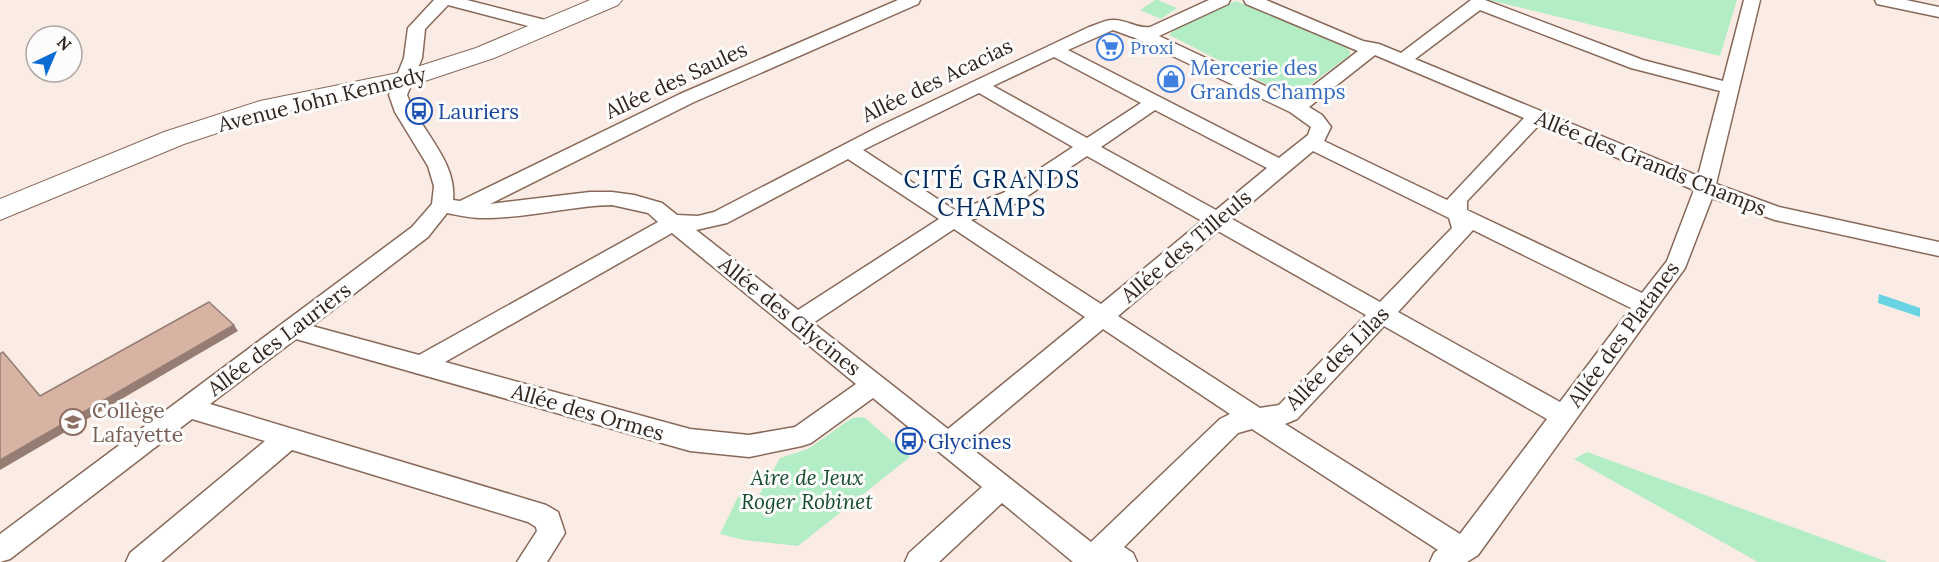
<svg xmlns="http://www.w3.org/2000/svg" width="1939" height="562" viewBox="0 0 1939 562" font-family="Lora,serif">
  <rect width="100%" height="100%" fill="#faece4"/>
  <g fill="#b3edc5">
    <path d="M1155,0H1158L1177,8L1161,19L1140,10Z"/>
    <path d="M1489,0H1737L1720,56Z"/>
    <path d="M1236,1L1345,47L1350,51V55L1296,95L1284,93L1169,35L1174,30Z"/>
    <path d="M864,417L910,457L798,546L744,540L720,534L738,497L757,499L780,458L808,449L852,418Z"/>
    <path d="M1587,452L1888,562H1758L1574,459Z"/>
  </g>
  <path fill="#6ad3e3" d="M1879,294L1920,308V317L1878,303Z"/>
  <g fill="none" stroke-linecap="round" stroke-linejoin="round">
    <defs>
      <g id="minor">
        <path d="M434,0H467L553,22L556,26L553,30L547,31L448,5L425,29L422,58L407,95C420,131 457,160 453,200L460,201L680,94L898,0H920L918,4L694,102L490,204L590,192H612L634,195L662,203L677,215L698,216L714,212L882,125L1089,27C1096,25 1105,20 1112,20C1126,19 1137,29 1150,27L1209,0H1230L1228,4L1159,36L1295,100L1358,51L1246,4L1244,0H1266L1363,41L1379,44L1401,53L1471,0H1485L1643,60L1723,81L1744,0H1760L1716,184L1779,207L1939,242V256L1775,220L1712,198L1685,268L1478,555L1467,562H1430L1434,553L1438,550L1252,429L1238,433L1124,547L1133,553L1137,562H1073L1002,503L939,562H905L909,553L982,487L873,398L811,443L802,446L749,457L690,451L296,339L210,404L546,505L558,512L565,533L547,562H517L537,531L536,527L528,522L292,450L161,562H126L130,553L265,441L192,419L10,559L0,562V534L412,227L432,204L434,186L428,166L395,112L389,95L404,58L408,28ZM1480,10L1631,68L1720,91L1698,176L1415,59ZM1113,30L1135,38L1290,112L1311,127L1308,135L1279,158L1068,50ZM1375,55L1524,118L1447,200L1324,141L1331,127L1322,115L1309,107ZM1054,57L1141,103L1087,138L993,86ZM979,93L1073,147L1003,193L956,211L863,150ZM1155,110L1267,168L1216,210L1101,147ZM1539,125L1694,190L1667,261L1642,293L1467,210V201ZM1313,151L1449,218L1452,228L1380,302L1232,219ZM1087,156L1202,221L1101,304L971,220L1017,203ZM848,159L939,219L798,310L696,230L727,223ZM612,205L648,213L658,222L419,355L312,326L428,237L447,213C458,215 469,218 480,218C525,219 568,206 612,205ZM954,229L1085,317L948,429L813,323ZM1473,230L1631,308L1560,402L1398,312ZM1218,231L1366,315L1279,405L1260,408L1118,316ZM672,233L856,384L795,427L749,435L690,429L445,362ZM1384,326L1547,419L1460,534L1285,424L1297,419ZM1103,329L1230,414L1220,419L1091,542L966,444Z"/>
        <path d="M1875,0H1906L1939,7V17L1877,4Z"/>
      </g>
      <path id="secondary" d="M590,0H622L618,5L494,58L413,85L275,114L184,144L0,220V199L164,132L260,101L398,73L476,48Z"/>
    </defs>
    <use href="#minor" stroke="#886959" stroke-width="3"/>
    <use href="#secondary" stroke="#886959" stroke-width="2"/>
    <use href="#minor" fill="#fff" fill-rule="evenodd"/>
    <use href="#secondary" fill="#fff" fill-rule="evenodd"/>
  </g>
  <path fill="#967d73" d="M234,325L238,331L0,470V460Z"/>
  <path fill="#d7b3a4" stroke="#967d73" stroke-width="1.5" d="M209,302L234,325L0,460V354L3,352L40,396Z"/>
  <defs>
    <symbol id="supermarket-ring" viewBox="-11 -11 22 22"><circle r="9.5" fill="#fcfcfc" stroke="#3f7fe0" stroke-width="1.5"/><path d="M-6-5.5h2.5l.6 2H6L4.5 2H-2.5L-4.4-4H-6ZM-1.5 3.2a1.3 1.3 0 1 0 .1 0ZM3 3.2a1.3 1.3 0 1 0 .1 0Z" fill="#3f7fe0"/></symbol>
    <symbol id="shop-ring" viewBox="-11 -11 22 22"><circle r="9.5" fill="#fcfcfc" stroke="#3f7fe0" stroke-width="1.5"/><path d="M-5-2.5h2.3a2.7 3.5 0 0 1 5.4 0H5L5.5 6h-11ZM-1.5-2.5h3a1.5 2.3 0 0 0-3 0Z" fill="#3f7fe0"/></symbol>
    <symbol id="bus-ring" viewBox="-11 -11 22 22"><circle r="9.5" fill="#fcfcfc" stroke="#1a4fb4" stroke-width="1.5"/><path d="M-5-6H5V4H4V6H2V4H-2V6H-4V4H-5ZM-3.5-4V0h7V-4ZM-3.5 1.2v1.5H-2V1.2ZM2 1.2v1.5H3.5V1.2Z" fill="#1a4fb4"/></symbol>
    <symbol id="school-ring" viewBox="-11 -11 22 22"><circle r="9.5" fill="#fcfcfc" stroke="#8d6e63" stroke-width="1.5"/><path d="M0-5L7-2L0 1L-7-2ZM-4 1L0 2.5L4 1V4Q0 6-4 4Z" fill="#8d6e63"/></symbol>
  </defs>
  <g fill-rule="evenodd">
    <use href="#supermarket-ring" x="1095" y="32" width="30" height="30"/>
    <use href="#shop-ring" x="1156" y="64" width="30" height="30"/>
    <use href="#bus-ring" x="404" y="96" width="30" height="30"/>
    <use href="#school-ring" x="58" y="407" width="30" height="30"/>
    <use href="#bus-ring" x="894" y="426" width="30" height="30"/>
  </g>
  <g text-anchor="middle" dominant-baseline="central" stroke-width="6" stroke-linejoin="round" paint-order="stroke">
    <g font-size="18" fill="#366cbe" stroke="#fcfcfc" text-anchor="start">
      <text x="1130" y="47">Proxi</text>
    </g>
    <g font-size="21" fill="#366cbe" stroke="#fcfcfc" text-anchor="start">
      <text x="1190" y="67">Mercerie des<tspan x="1190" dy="24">Grands Champs</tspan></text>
    </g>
    <g font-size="21" fill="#33261f" stroke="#fcfcfc">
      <text transform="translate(676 80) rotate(-25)">Allée des Saules</text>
      <text transform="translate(937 80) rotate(-26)">Allée des Acacias</text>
      <text transform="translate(322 99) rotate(-14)">Avenue John Kennedy</text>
      <text transform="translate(1651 163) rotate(22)">Allée des Grands Champs</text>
      <text transform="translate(1186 246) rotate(-40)">Allée des Tilleuls</text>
      <text transform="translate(790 316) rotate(39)">Allée des Glycines</text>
      <text transform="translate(1623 334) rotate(-54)">Allée des Platanes</text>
      <text transform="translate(279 339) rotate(-37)">Allée des Lauriers</text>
      <text transform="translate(1337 358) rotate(-45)">Allée des Lilas</text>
      <text transform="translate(588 412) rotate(16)">Allée des Ormes</text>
    </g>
    <g font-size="21" fill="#164399" stroke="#fcfcfc" text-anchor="start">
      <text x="438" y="111">Lauriers</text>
      <text x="928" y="441">Glycines</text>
    </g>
    <g font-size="21" fill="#785e54" stroke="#fcfcfc" text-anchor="start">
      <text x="92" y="410">Collège<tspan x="92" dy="24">Lafayette</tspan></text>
    </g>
    <g font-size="21" font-style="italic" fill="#164c2d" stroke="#fcfcfc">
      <text x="807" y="477">Aire de Jeux<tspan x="807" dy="24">Roger Robinet</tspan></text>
    </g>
    <g font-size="24" letter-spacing="1.5" fill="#022c5e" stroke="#fcfcfc">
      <text x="992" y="179">CITÉ GRANDS<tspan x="992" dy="28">CHAMPS</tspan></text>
    </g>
  </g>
  <g transform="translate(54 54) rotate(44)"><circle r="28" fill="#fcfcfc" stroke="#aca6a4" stroke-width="1.5"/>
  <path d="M0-4.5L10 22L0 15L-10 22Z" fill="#0b6cd4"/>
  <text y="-9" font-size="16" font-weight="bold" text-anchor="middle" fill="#33261f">N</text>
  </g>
</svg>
